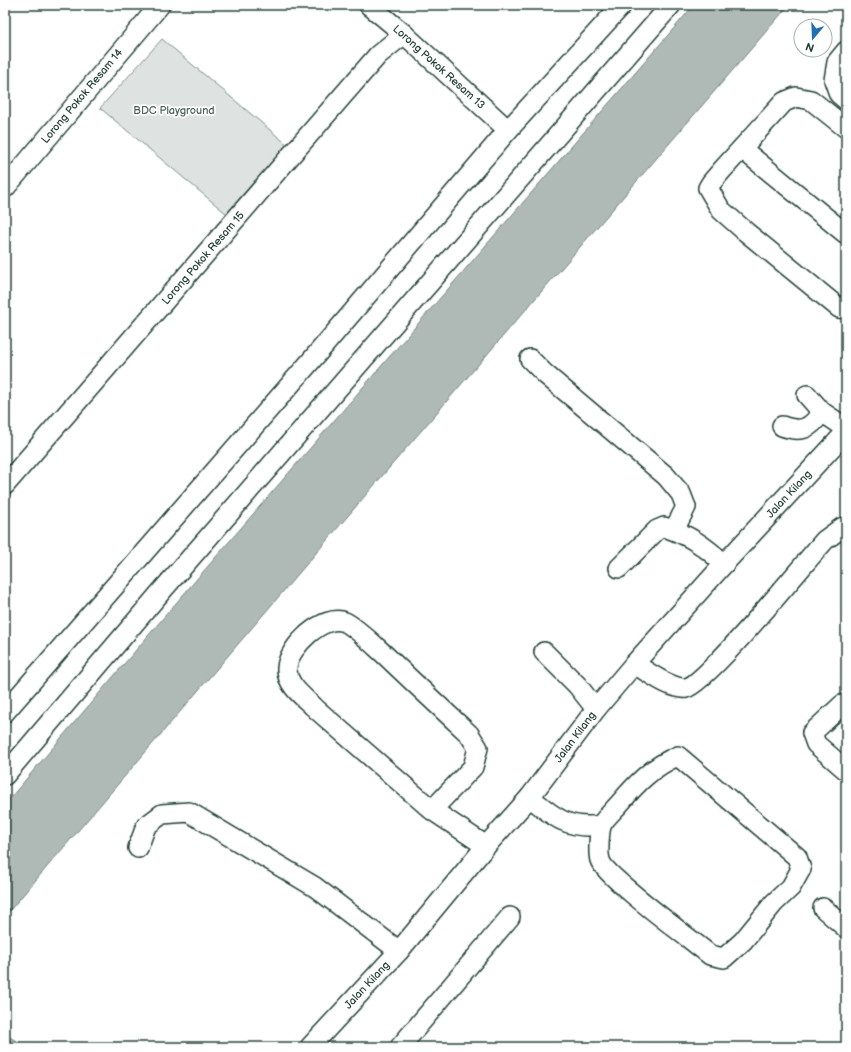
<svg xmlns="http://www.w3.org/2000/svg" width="851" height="1052" viewBox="0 0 851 1052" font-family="'Balsamiq Sans',sans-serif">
  <rect width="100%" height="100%" fill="#fff"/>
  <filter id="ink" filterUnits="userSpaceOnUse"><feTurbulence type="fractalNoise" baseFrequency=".025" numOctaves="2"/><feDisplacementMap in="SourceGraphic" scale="8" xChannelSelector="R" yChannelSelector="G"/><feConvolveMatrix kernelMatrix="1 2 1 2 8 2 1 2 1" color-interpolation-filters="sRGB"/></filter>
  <g filter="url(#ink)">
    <path fill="#dee3e2" stroke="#7e908b" d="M162,39L289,146L228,215L100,108Z"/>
    <g fill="#afbab7" stroke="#758883">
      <path d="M694,5H789L383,475L5,916V804L170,610Z"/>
      <path d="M5,1035L29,1047H5Z"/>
    </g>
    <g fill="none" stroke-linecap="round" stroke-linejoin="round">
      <defs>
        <g id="minor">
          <path d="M369,5L404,34L508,130"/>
          <path d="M846,51L837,62L834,80L839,94L846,100"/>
          <path d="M846,128L811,100L796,97L784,102L723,169L711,183L708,188L721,210L746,232L839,308L846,309"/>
          <path d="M742,149L846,234"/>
          <path d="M5,188L160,5"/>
          <path d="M530,359L545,374L666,476L681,494L686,507L674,530"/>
          <path d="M807,395L822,412"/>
          <path d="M782,426C802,433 810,429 822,412L846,428"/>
          <path d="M5,485L378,55L404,34"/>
          <path d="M619,568L657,530L664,527C689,535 705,546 724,564"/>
          <path d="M544,652L577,685L596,709"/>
          <path d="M634,664C647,671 671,690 686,688C706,684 805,562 825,540L843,527H846"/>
          <path d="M846,704L842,705L812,733L816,744L846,770"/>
          <path d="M5,712L310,362L508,130L622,5"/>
          <path d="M678,756L797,857L801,869L791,887L774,903L743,941L724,958L710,955C692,940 604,876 600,860C598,854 599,830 602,824C606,817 614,810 620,803C636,784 653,766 678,756Z"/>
          <path d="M5,775L160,593L671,5"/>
          <path d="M530,797C553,817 569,830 601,825"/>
          <path d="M432,810L473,767L478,748L469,734C441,708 413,682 385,655C376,647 356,627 345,622C324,613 288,647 287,668C286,685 305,698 316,709L432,810L486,846"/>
          <path d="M138,848L146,826L162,814L189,812L315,887L399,951"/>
          <path d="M823,908L846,928"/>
          <path d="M310,1047L399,951L486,846L530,797L596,709L634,664L724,564L846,432"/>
          <path d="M400,1047L510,917"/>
        </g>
      </defs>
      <use href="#minor" stroke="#1f3d34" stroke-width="22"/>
      <use href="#minor" stroke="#fff" stroke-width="19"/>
    </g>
  </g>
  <g text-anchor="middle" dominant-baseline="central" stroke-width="3.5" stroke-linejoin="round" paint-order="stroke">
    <g font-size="11" fill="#1f3d34" stroke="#fff">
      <text transform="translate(439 67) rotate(42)">Lorong Pokok Resam 13</text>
      <text transform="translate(82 96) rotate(-50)">Lorong Pokok Resam 14</text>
      <text transform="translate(203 258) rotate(-49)">Lorong Pokok Resam 15</text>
      <text transform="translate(789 494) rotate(-47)">Jalan Kilang</text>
      <text transform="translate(575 737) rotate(-53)">Jalan Kilang</text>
      <text transform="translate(367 985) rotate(-47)">Jalan Kilang</text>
    </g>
    <g font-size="11" fill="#455e57" stroke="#fff">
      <text x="174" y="110">BDC Playground</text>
    </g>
  </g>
  <rect width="851" height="1052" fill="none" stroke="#fff" stroke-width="20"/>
  <rect x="10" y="10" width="831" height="1032" fill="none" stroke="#1f3d34" stroke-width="1.5" filter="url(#ink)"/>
  <g transform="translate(813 38) rotate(199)"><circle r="19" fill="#ffffff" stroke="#a5b1ae"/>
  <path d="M0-3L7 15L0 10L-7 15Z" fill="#1f6fb2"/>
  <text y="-6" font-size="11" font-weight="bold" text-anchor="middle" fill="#1f3d34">N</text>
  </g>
</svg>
